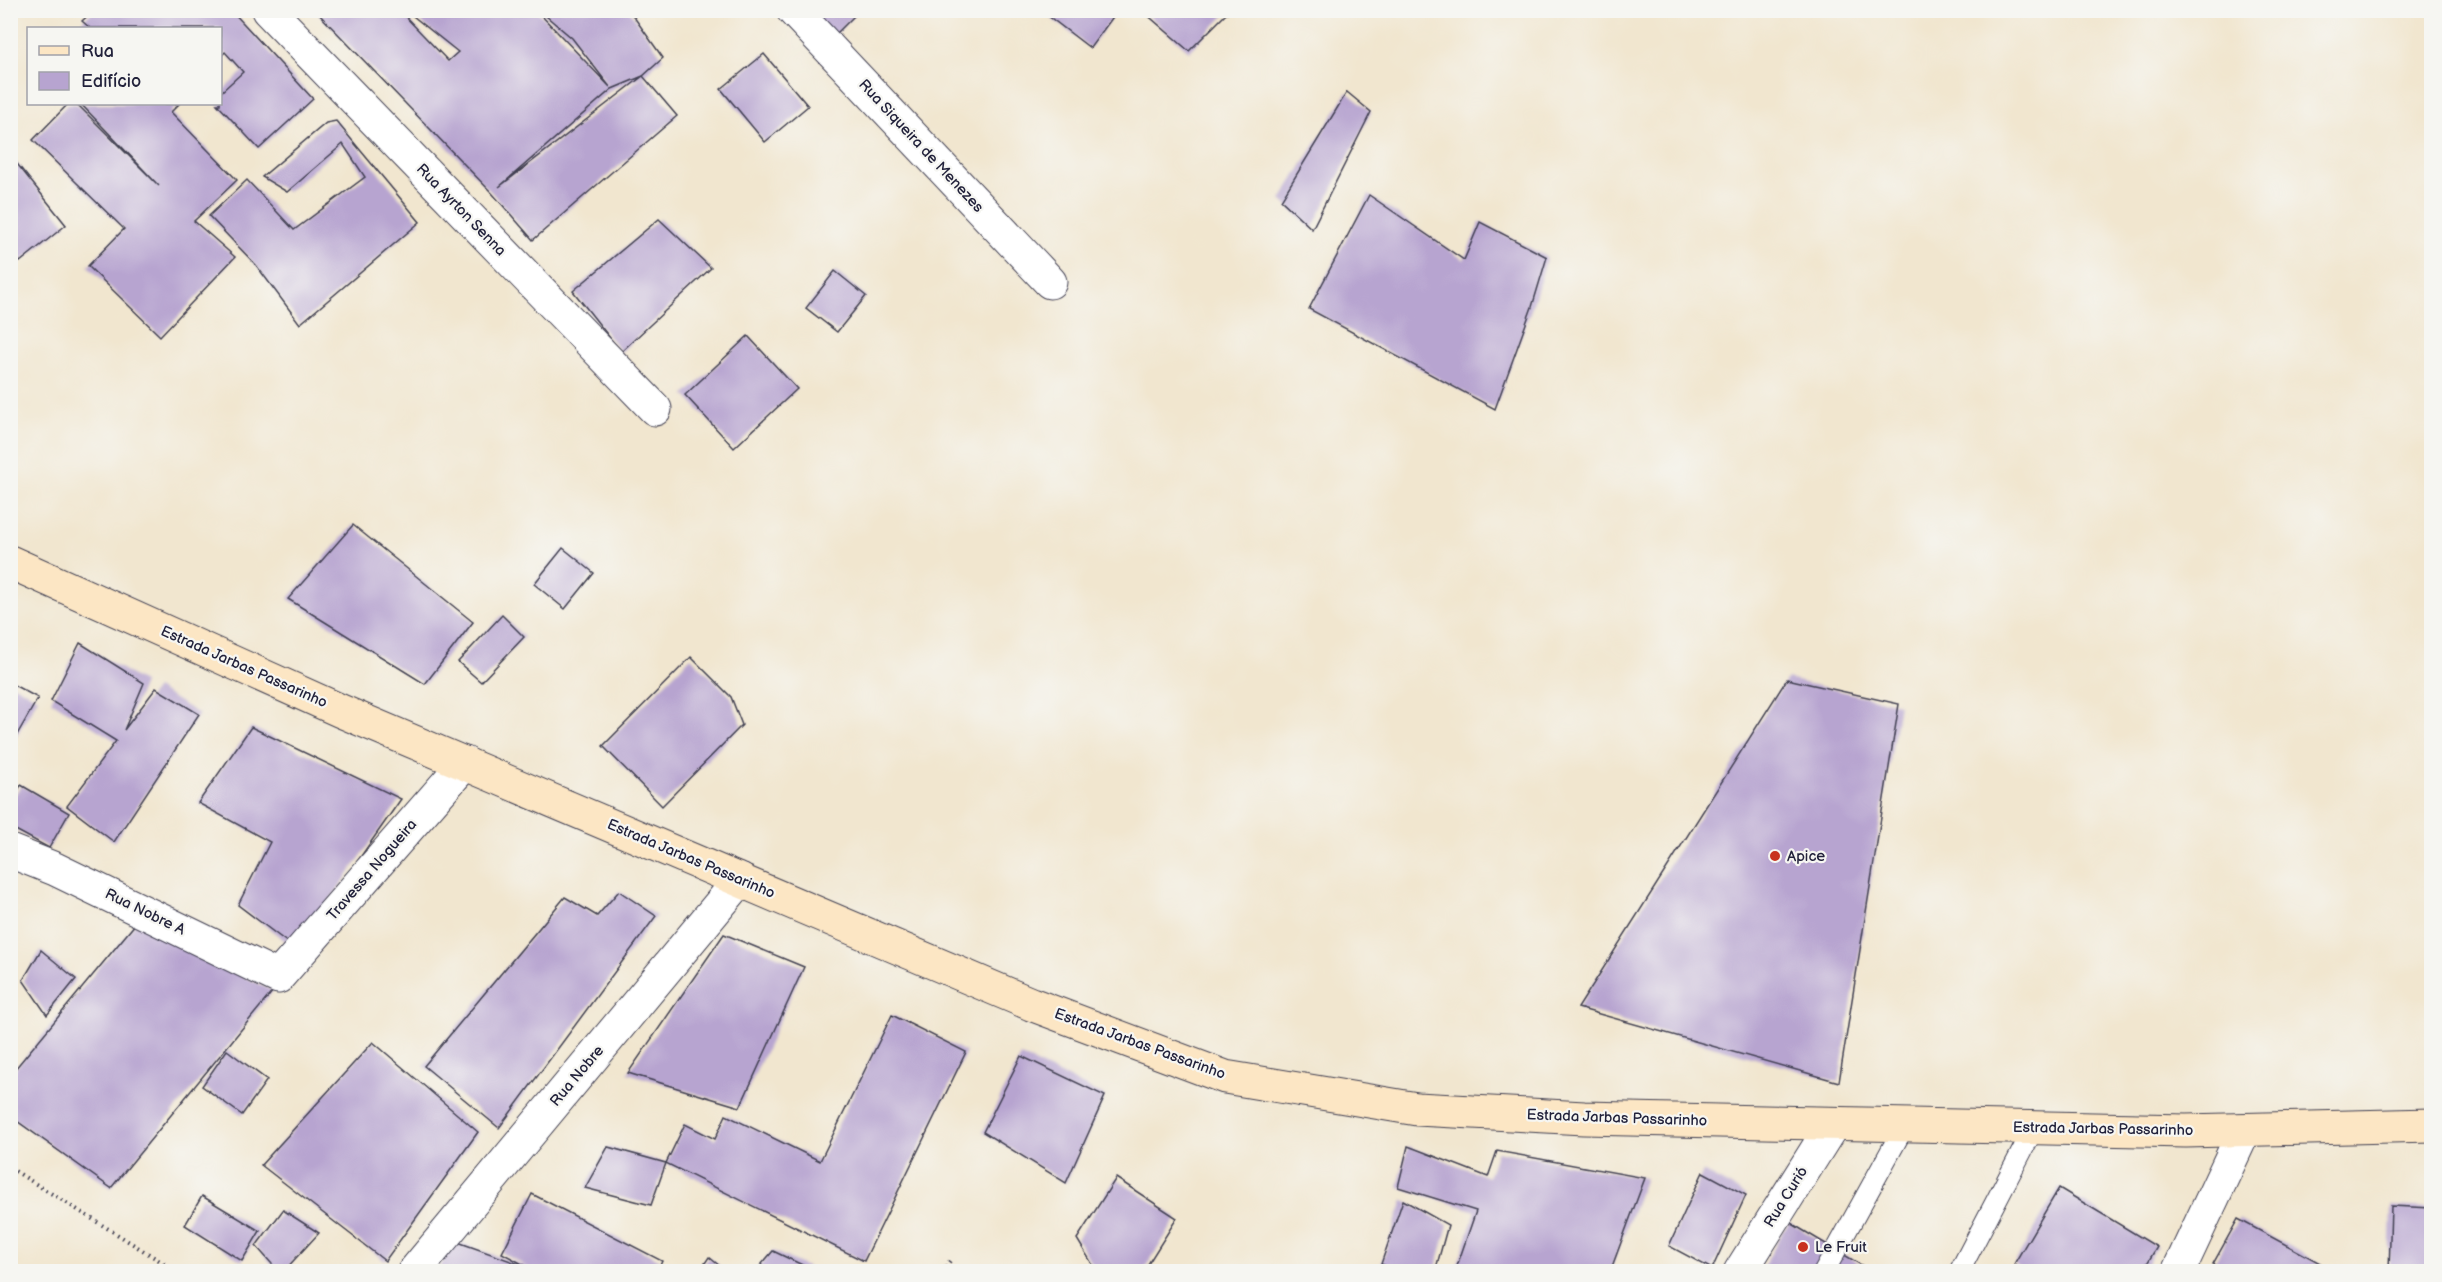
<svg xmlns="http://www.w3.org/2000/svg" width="2442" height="1282" viewBox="0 0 2442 1282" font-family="'Balsamiq Sans',sans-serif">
  <rect width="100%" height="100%" fill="#f6f6f2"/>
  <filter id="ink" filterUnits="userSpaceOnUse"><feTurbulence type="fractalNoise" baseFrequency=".0167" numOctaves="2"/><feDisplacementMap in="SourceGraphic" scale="12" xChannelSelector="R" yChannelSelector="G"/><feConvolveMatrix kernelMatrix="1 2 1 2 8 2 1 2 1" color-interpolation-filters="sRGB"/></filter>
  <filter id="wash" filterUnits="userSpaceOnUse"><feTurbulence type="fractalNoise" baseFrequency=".008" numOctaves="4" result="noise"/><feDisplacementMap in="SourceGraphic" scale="24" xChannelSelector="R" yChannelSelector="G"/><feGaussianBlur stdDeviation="1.35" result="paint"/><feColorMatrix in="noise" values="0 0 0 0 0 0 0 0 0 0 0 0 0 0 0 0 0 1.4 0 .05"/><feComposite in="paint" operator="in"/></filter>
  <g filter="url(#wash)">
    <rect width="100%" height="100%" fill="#f1e6cf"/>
    <g id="blocks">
      <g fill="#b7a4d0">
        <path d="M94,10H231L313,99L259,149L217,104H220V93L243,72L225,52L220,57V28H90L82,21Z"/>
        <path d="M315,10H399L448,61L458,52L408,12L409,10H536L610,87L572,38L539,10H629L663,58L643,76L612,89L499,187L643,76L677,116L533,240L492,193Z"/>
        <path d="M799,10H860L829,41Z"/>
        <path d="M1050,10H1118L1090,48L1047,15Z"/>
        <path d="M1145,10H1230L1189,51L1144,12Z"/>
        <path d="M764,54L808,106L765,142L721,89Z"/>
        <path d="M1347,92L1371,112L1312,229L1281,200Z"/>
        <path d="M68,104H77L159,186L81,104H179L171,112L237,180L194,221L235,257L160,336L88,266L124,229L33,140Z"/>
        <path d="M336,121L420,222L300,324L256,265L209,216L247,180L294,230L365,177L343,144L287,192L262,177L326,123Z"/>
        <path d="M10,155L66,225L20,262L10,250Z"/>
        <path d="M1369,195L1464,260L1480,222L1547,257L1532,307L1495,409L1309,309Z"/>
        <path d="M659,219L711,268L621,352L573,291Z"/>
        <path d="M835,271L866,296L837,332L806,308Z"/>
        <path d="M748,336L797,389L734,448L685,395Z"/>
        <path d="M353,525L473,622L425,684L288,599Z"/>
        <path d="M563,548L594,573L565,609L534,584Z"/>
        <path d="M502,615L524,637L481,682L458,662Z"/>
        <path d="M80,643L144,683L124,730L156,688L199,714L114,842L67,806L116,741L51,701Z"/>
        <path d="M691,657L731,697L742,725L662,806L603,746Z"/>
        <path d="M1787,679L1899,704L1839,1082L1578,1008Z"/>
        <path d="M10,683L38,698L10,747Z"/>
        <path d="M251,727L401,799L296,949L238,905L270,842L198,803Z"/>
        <path d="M21,785L69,813L49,848L10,827V803Z"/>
        <path d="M619,891L656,916L499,1128L424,1066L565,897L597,916Z"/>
        <path d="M136,923L273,991L111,1188L10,1116V1075Z"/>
        <path d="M724,934L804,967L740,1107L628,1073Z"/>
        <path d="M41,950L76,979L47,1015L23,980Z"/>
        <path d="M892,1015L966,1052L864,1261L666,1163L651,1205L585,1188L608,1147L666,1163L685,1124L715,1139L726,1115L820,1161Z"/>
        <path d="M373,1042L478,1132L385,1261L261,1165Z"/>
        <path d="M227,1050L267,1080L242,1115L202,1086Z"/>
        <path d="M1021,1056L1105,1096L1066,1183L983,1132Z"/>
        <path d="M1408,1146L1488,1177L1497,1151L1645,1178L1610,1272H1455L1476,1211L1398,1187Z"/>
        <path d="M1703,1172L1746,1195L1712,1269L1669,1246Z"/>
        <path d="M1116,1178L1177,1218L1143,1272H1097L1077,1239Z"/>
        <path d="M2059,1188L2157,1247L2142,1272H2026L2014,1264Z"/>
        <path d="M532,1194L662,1261L657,1272H537L502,1253Z"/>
        <path d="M202,1196L260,1231L242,1261L185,1225Z"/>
        <path d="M1403,1200L1448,1225L1435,1272H1400L1381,1264Z"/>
        <path d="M2391,1206L2432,1208V1272H2389Z"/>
        <path d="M283,1210L319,1233L283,1272H279L256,1246Z"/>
        <path d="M2238,1219L2322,1264L2318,1272H2221L2223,1269L2213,1264Z"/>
        <path d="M1789,1222L1873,1272H1760Z"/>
        <path d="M455,1241L533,1269L532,1272H437Z"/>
        <path d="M773,1251L817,1272H755Z"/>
        <path d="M709,1257L727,1272H699Z"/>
      </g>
    </g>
  </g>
  <g filter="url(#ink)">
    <use href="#blocks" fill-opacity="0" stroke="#413f51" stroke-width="1.5"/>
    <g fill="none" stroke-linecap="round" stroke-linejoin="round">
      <defs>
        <g id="lane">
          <path d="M1824,1272L1905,1125"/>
          <path d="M1959,1272L2034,1128"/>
        </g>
        <g id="street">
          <path d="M268,10L655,409"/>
          <path d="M793,10L1050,282"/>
          <path d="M10,851L55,869L278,977L465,763"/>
          <path d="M414,1272L740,880"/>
          <path d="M1740,1272L1833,1124"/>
          <path d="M2178,1272L2244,1131"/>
        </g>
        <path id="secondary" d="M10,562L341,711L1031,1004L1225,1077L1417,1109L1584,1118L2186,1131L2432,1125"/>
      </defs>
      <use href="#lane" stroke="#413f51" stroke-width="22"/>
      <use href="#street" stroke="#413f51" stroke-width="35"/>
      <use href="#secondary" stroke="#413f51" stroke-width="35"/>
      <g stroke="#413f51" stroke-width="4" stroke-dasharray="1.5 4.5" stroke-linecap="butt">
        <path d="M10,1168L178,1272"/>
        <path d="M942,1272L952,1258"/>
      </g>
      <use href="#lane" stroke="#fff" stroke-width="20"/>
      <use href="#street" stroke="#fff" stroke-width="33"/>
      <use href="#secondary" stroke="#fce6c4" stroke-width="33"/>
    </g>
  </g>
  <g fill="#c8321e" stroke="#f6f6f2" stroke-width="2">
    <circle cx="1775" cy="856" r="6"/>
    <circle cx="1803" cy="1247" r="6"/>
  </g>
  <g text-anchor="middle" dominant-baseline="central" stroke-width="4.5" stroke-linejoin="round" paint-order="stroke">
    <g font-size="15" fill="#22223b" stroke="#f6f6f2">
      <text transform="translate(921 146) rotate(47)">Rua Siqueira de Menezes</text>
      <text transform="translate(461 210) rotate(46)">Rua Ayrton Senna</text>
      <text transform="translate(244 667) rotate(24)">Estrada Jarbas Passarinho</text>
      <text transform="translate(691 859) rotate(23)">Estrada Jarbas Passarinho</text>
      <text transform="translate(372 870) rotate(-49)">Travessa Nogueira</text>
      <text transform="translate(145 912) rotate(26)">Rua Nobre A</text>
      <text transform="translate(1140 1044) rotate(20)">Estrada Jarbas Passarinho</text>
      <text transform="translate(577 1076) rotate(-50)">Rua Nobre</text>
      <text transform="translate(1617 1118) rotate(2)">Estrada Jarbas Passarinho</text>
      <text transform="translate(2103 1129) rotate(1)">Estrada Jarbas Passarinho</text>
      <text transform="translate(1786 1197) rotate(-58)">Rua Curió</text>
    </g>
    <g font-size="15" fill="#22223b" stroke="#f6f6f2" text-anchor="start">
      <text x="1787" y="856">Apice</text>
      <text x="1815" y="1247">Le Fruit</text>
    </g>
  </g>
  <rect width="2442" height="1282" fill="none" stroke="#f6f6f2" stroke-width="36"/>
  <rect x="27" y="27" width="195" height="78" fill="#f6f6f2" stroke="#a1a1a9" stroke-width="1.5"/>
  <rect x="39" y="46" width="30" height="9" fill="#fce6c4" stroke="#a1a1a9" stroke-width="1.5"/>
  <text x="81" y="57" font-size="18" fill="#22223b">Rua</text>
  <rect x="39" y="72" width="30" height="18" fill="#b7a4d0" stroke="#a1a1a9" stroke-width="1.5"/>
  <text x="81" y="87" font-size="18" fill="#22223b">Edifício</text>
</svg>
